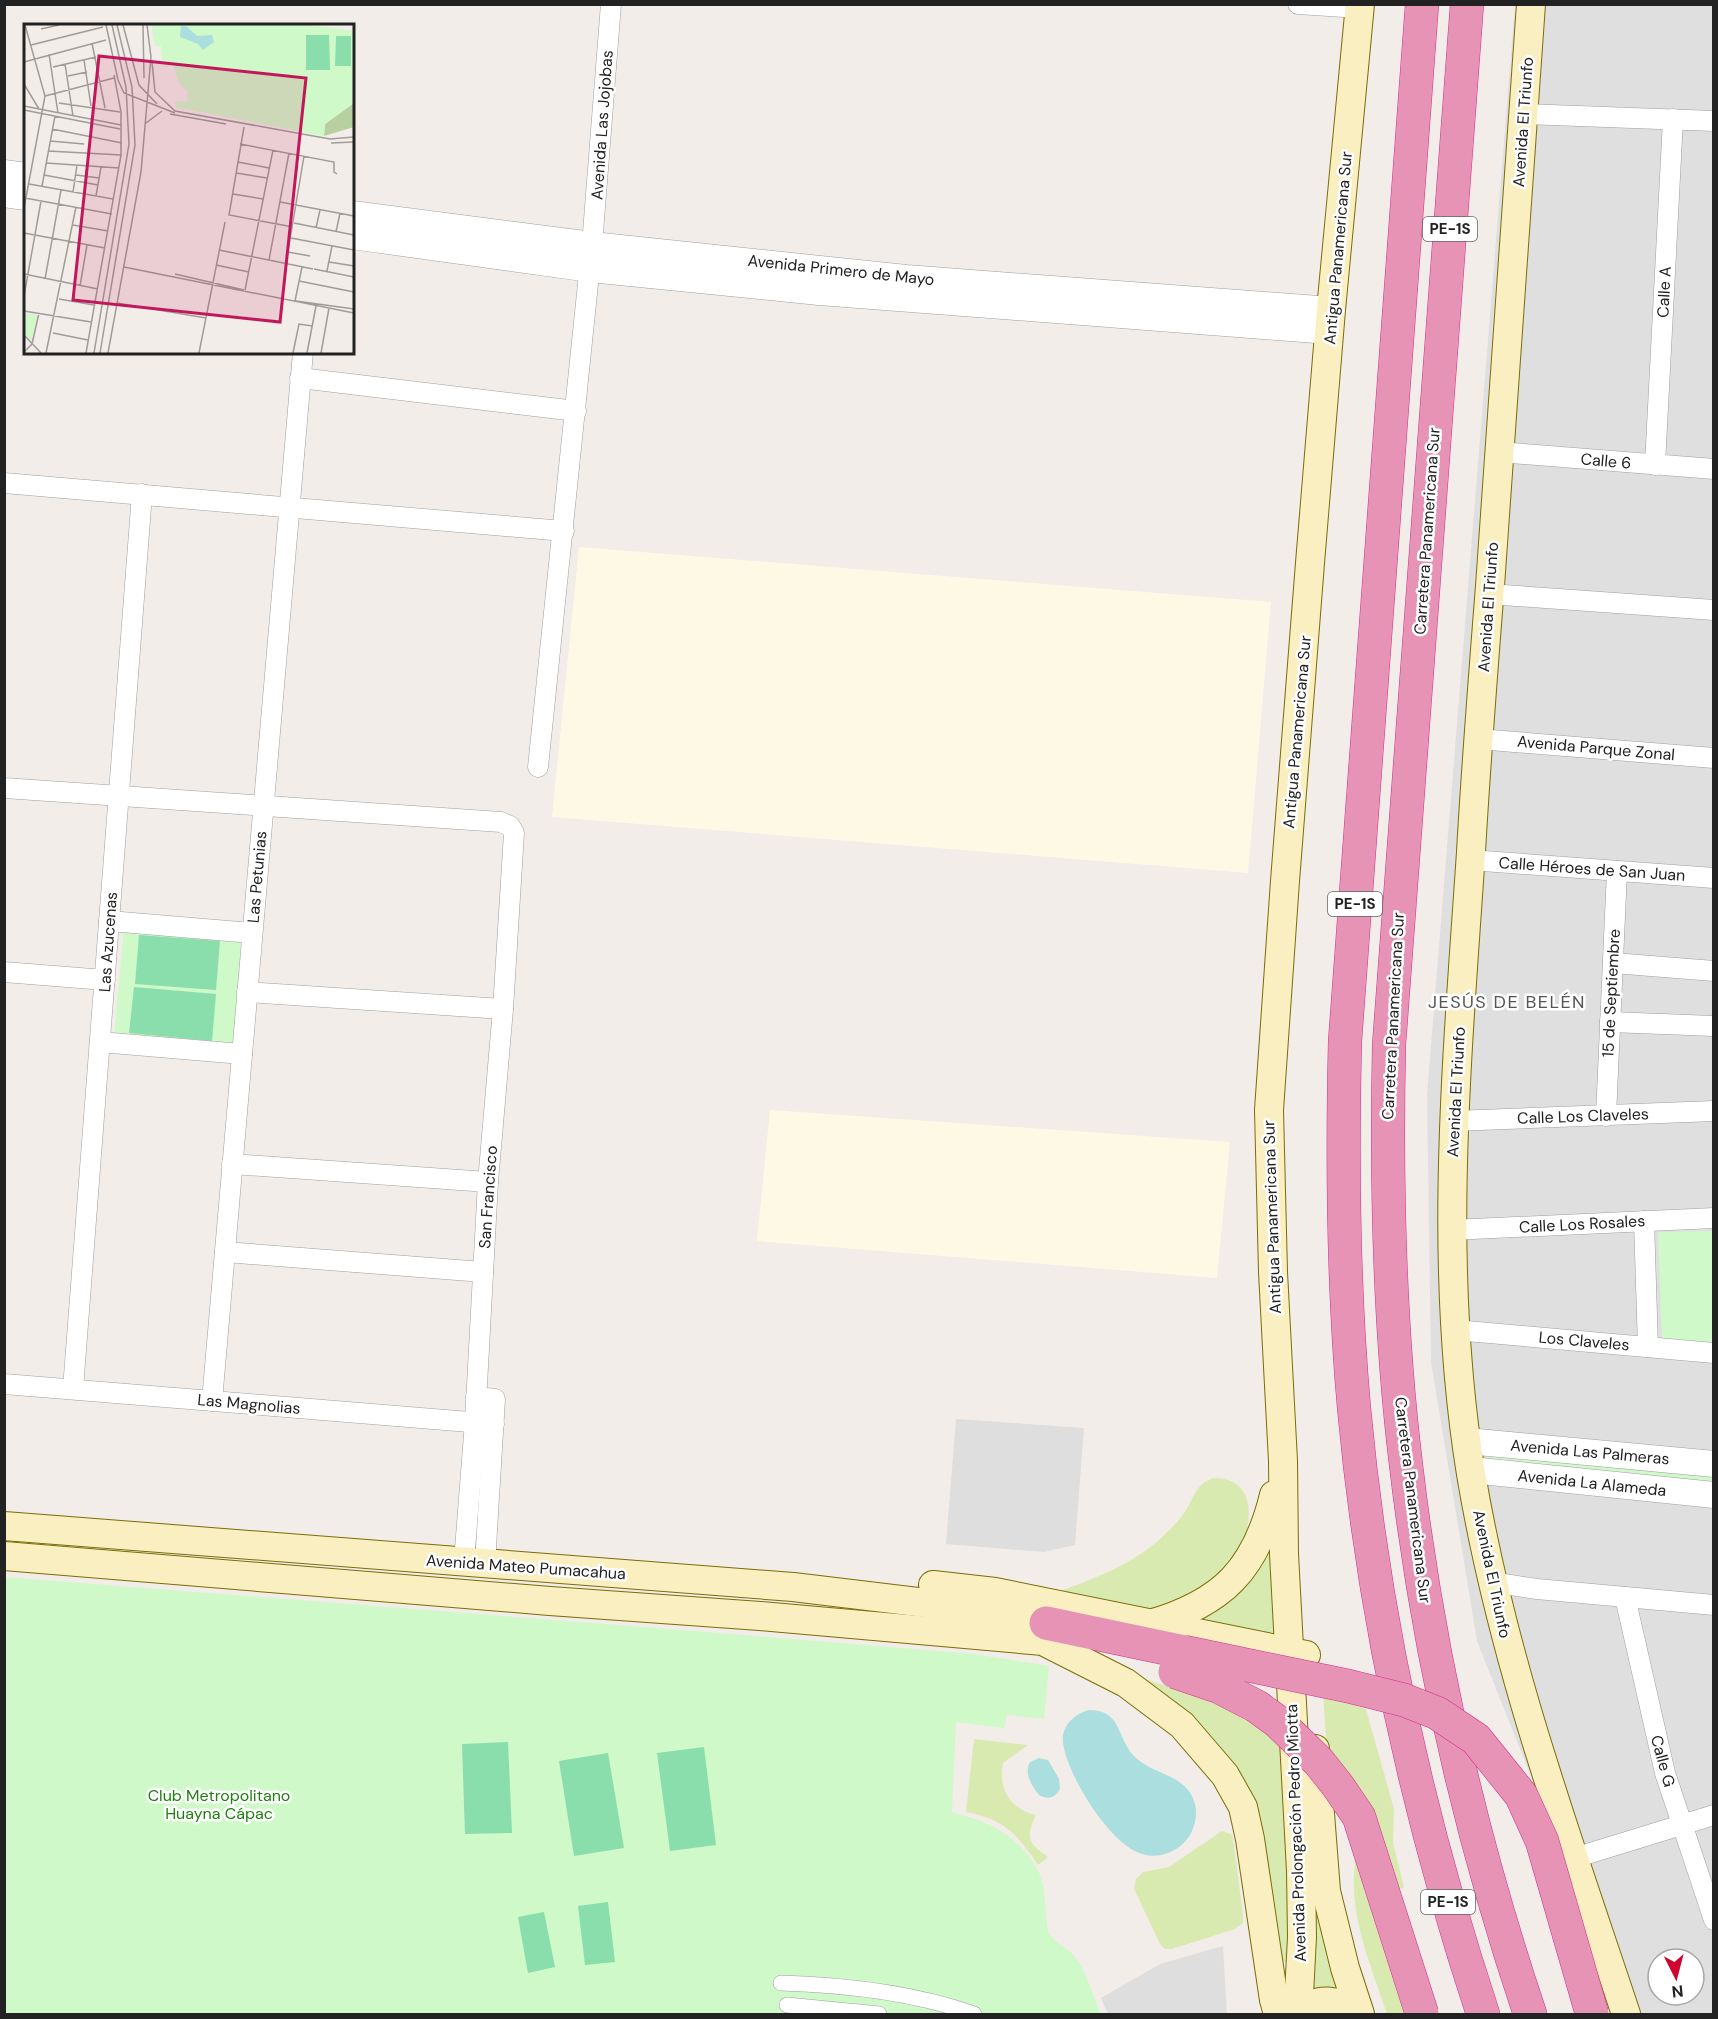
<svg xmlns="http://www.w3.org/2000/svg" width="1718" height="2019" viewBox="0 0 1718 2019" font-family="'DM Sans',sans-serif">
  <rect width="100%" height="100%" fill="#f2ede9"/>
  <path fill="#e0dfdf" fill-rule="evenodd" d="M1515,5H1713V2014H1612L1542,1804L1477,1641L1431,1362L1427,1095ZM1658,1959H1694V1995H1658Z"/>
  <g fill="#fef9e5">
    <path d="M579,547L1271,602L1248,873L552,817Z"/>
    <path d="M770,1110L1230,1142L1217,1278L757,1241Z"/>
  </g>
  <g fill="#d9eab1">
    <path d="M1213,1478C1258,1477 1254,1526 1237,1554C1226,1571 1193,1597 1174,1606C1166,1609 1147,1612 1138,1611C1129,1610 1120,1607 1111,1605C1093,1601 1076,1596 1058,1592C1093,1579 1131,1565 1160,1539C1167,1532 1176,1524 1182,1516C1194,1501 1193,1485 1213,1478Z"/>
    <path d="M1273,1537L1278,1639L1190,1623C1212,1613 1233,1602 1248,1583C1258,1570 1265,1551 1273,1537Z"/>
    <path d="M1137,1676L1240,1712L1285,1747L1288,1963L1281,1961L1255,1817Z"/>
    <path d="M1323,1694L1366,1709L1394,1809L1393,1843L1404,1887L1396,1891L1327,1751Z"/>
    <path d="M974,1739L1028,1745L1003,1763C998,1789 1010,1809 1036,1815C1025,1838 1028,1843 1048,1857L1038,1865C1017,1834 1004,1819 966,1812Z"/>
    <path d="M1304,1811L1344,1994L1304,1999Z"/>
    <path d="M1222,1831L1231,1834L1233,1838L1243,1915V1923L1235,1929L1172,1949H1165L1160,1944L1134,1889L1136,1879L1143,1872L1169,1867Z"/>
    <path d="M1357,1844L1411,2014H1387C1374,1974 1356,1933 1354,1890C1353,1875 1356,1859 1357,1844Z"/>
  </g>
  <g fill="#cff9c8">
    <path d="M124,927L243,937L233,1049L114,1038Z"/>
    <path d="M1713,1231V1345L1662,1341L1658,1232Z"/>
    <path d="M1487,1453L1713,1469V1488L1486,1461Z"/>
    <path d="M4,1577L682,1630L974,1654L1049,1666L1044,1719L1007,1715L1004,1728L956,1722L952,1812C965,1816 980,1820 992,1826C1014,1837 1038,1860 1043,1885C1046,1901 1045,1917 1048,1932C1054,1943 1068,1947 1076,1958C1087,1974 1093,1996 1101,2014H5Z"/>
  </g>
  <g fill="#89deab">
    <path d="M139,935L220,941L216,990L135,984Z"/>
    <path d="M134,987L216,994L212,1041L129,1033Z"/>
    <path d="M508,1742L512,1833L465,1834L462,1744Z"/>
    <path d="M704,1747L716,1845L670,1851L657,1753Z"/>
    <path d="M608,1753L624,1848L574,1856L559,1761Z"/>
    <path d="M608,1902L615,1962L585,1965L578,1906Z"/>
    <path d="M544,1912L555,1967L528,1973L518,1917Z"/>
  </g>
  <g fill="#dedede">
    <path d="M956,1419L1084,1428L1075,1545L1044,1552L946,1544Z"/>
    <path d="M1223,1946L1227,2014H1108L1101,1998L1160,1964Z"/>
  </g>
  <g fill="#abdede">
    <path d="M1089,1710C1121,1710 1116,1735 1133,1755C1152,1776 1187,1773 1195,1804C1197,1813 1196,1822 1192,1831C1186,1844 1175,1852 1161,1855C1153,1857 1142,1855 1135,1851C1106,1837 1067,1774 1063,1743C1061,1726 1074,1714 1089,1710Z"/>
    <path d="M1039,1758L1048,1760L1059,1779L1060,1789C1055,1798 1048,1800 1039,1795C1031,1785 1024,1773 1030,1762Z"/>
  </g>
  <g fill="none" stroke-linecap="round" stroke-linejoin="round">
    <defs>
      <g id="pedestrian">
        <path d="M781,1983C846,1985 912,1992 974,2014"/>
        <path d="M787,2005L879,2014"/>
      </g>
      <g id="minor">
        <path d="M1298,4L1359,8"/>
        <path d="M1523,114L1714,121"/>
        <path d="M300,378L576,411"/>
        <path d="M1499,452L1714,469"/>
        <path d="M1655,465L1673,119"/>
        <path d="M4,483L564,531"/>
        <path d="M1489,594L1714,610"/>
        <path d="M1478,739L1714,758"/>
        <path d="M538,767L592,245L611,4"/>
        <path d="M4,788L501,822L510,826L514,833L503,1009L488,1182L475,1422L464,1562"/>
        <path d="M1470,860L1714,878"/>
        <path d="M109,921L252,933"/>
        <path d="M1613,963L1714,971"/>
        <path d="M4,972L105,980"/>
        <path d="M247,992L503,1009"/>
        <path d="M1610,1022L1714,1026"/>
        <path d="M100,1042L242,1054"/>
        <path d="M1606,1116L1617,871"/>
        <path d="M1453,1121L1714,1111"/>
        <path d="M232,1164L488,1182"/>
        <path d="M1644,1221L1648,1347"/>
        <path d="M1451,1230L1714,1218"/>
        <path d="M225,1252L483,1272"/>
        <path d="M1455,1330L1714,1353"/>
        <path d="M4,1384L494,1424"/>
        <path d="M73,1389L142,494"/>
        <path d="M476,1397L495,1399L485,1564"/>
        <path d="M212,1401L303,352"/>
        <path d="M1491,1582L1537,1589L1714,1605"/>
        <path d="M1625,1597L1665,1773L1714,1920"/>
        <path d="M1574,1858L1714,1815"/>
      </g>
      <g id="tertiary">
        <path d="M4,173L26,176"/>
        <path d="M4,194L26,197"/>
        <path d="M352,214L592,245L906,278L1331,310"/>
        <path d="M352,236L590,269L819,292L1329,331"/>
        <path d="M1467,1441L1714,1464"/>
        <path d="M1471,1470L1714,1495"/>
      </g>
      <g id="secondary">
        <path d="M1531,4C1516,198 1503,392 1490,586C1483,675 1476,763 1471,852C1457,1061 1437,1265 1471,1474C1502,1660 1567,1836 1626,2014"/>
        <path d="M4,1526L793,1587L951,1606L1046,1623"/>
        <path d="M4,1556L550,1601L760,1616L1043,1641L1126,1683L1182,1725L1225,1775L1243,1807L1250,1839L1274,2000L1278,2014"/>
        <path d="M933,1585L995,1592L1306,1655"/>
        <path d="M1150,1624C1223,1603 1256,1569 1274,1495"/>
        <path d="M1315,1749L1326,1891L1345,1968L1360,2014"/>
        <path d="M1298,2013C1317,1996 1339,1999 1358,2014"/>
        <path d="M1298,2014L1302,1937L1301,1871L1284,1554L1283,1461L1273,1272L1269,1110L1285,881L1310,563L1331,310L1360,4"/>
      </g>
      <g id="motorway">
        <path d="M1422,4L1345,1041C1342,1164 1343,1286 1354,1408C1373,1615 1418,1818 1483,2014"/>
        <path d="M1467,4L1389,1045C1386,1185 1389,1326 1406,1465C1428,1652 1470,1836 1530,2014"/>
        <path d="M1046,1623L1184,1652"/>
      </g>
    </defs>
    <use href="#pedestrian" stroke="#9f9f9f" stroke-width="16"/>
    <use href="#minor" stroke="#9f9f9f" stroke-width="21"/>
    <use href="#tertiary" stroke="#9f9f9f" stroke-width="27"/>
    <use href="#secondary" stroke="#7a6d07" stroke-width="30"/>
    <use href="#motorway" stroke="#d82d8e" stroke-width="34"/>
    <use href="#pedestrian" stroke="#fff" stroke-width="15"/>
    <use href="#minor" stroke="#fff" stroke-width="20"/>
    <use href="#tertiary" stroke="#fff" stroke-width="26"/>
    <use href="#secondary" stroke="#f9efc0" stroke-width="28"/>
    <use href="#motorway" stroke="#e693b5" stroke-width="33"/>
    <defs>
      <g id="motorway-bridge">
        <path d="M1184,1652L1348,1686L1404,1700L1437,1713L1476,1739L1521,1795L1542,1841L1592,2014"/>
        <path d="M1175,1672L1219,1687L1256,1706L1278,1722L1319,1762L1338,1786L1359,1817L1422,2014"/>
      </g>
    </defs>
    <use href="#motorway-bridge" stroke="#d82d8e" stroke-width="34" stroke-linecap="butt"/>
    <use href="#motorway-bridge" stroke="#e693b5" stroke-width="33"/>
  </g>
  <g text-anchor="middle" dominant-baseline="central" stroke-width="5" stroke-linejoin="round" paint-order="stroke">
    <g fill="#fff" stroke="#646464" stroke-width="1.5">
      <rect x="1423" y="217" width="54" height="24" rx="4.5"/>
      <rect x="1328" y="892" width="54" height="24" rx="4.5"/>
      <rect x="1421" y="1890" width="54" height="24" rx="4.5"/>
    </g>
    <g font-size="15" font-weight="bold" fill="#222">
      <text x="1450" y="229">PE-1S</text>
      <text x="1355" y="904">PE-1S</text>
      <text x="1448" y="1902">PE-1S</text>
    </g>
    <g font-size="16" fill="#222" stroke="#fff">
      <text transform="translate(1523 122) rotate(-86)">Avenida El Triunfo</text>
      <text transform="translate(602 125) rotate(-86)">Avenida Las Jojobas</text>
      <text transform="translate(1338 248) rotate(-85)">Antigua Panamericana Sur</text>
      <text transform="translate(841 270) rotate(6)">Avenida Primero de Mayo</text>
      <text transform="translate(1664 292) rotate(-87)">Calle A</text>
      <text transform="translate(1606 461) rotate(5)">Calle 6</text>
      <text transform="translate(1427 531) rotate(-86)">Carretera Panamericana Sur</text>
      <text transform="translate(1488 607) rotate(-86)">Avenida El Triunfo</text>
      <text transform="translate(1297 732) rotate(-85)">Antigua Panamericana Sur</text>
      <text transform="translate(1596 748) rotate(5)">Avenida Parque Zonal</text>
      <text transform="translate(1592 869) rotate(4)">Calle Héroes de San Juan</text>
      <text transform="translate(257 877) rotate(-85)">Las Petunias</text>
      <text transform="translate(108 942) rotate(-86)">Las Azucenas</text>
      <text transform="translate(1611 993) rotate(-87)">15 de Septiembre</text>
      <text transform="translate(1393 1016) rotate(-87)">Carretera Panamericana Sur</text>
      <text transform="translate(1456 1092) rotate(-87)">Avenida El Triunfo</text>
      <text transform="translate(1583 1116) rotate(-2)">Calle Los Claveles</text>
      <text transform="translate(488 1197) rotate(-86)">San Francisco</text>
      <text transform="translate(1272 1217) rotate(-92)">Antigua Panamericana Sur</text>
      <text transform="translate(1582 1224) rotate(-3)">Calle Los Rosales</text>
      <text transform="translate(1584 1341) rotate(5)">Los Claveles</text>
      <text transform="translate(249 1404) rotate(5)">Las Magnolias</text>
      <text transform="translate(1590 1452) rotate(5)">Avenida Las Palmeras</text>
      <text transform="translate(1592 1483) rotate(6)">Avenida La Alameda</text>
      <text transform="translate(1413 1500) rotate(83)">Carretera Panamericana Sur</text>
      <text transform="translate(526 1567) rotate(4)">Avenida Mateo Pumacahua</text>
      <text transform="translate(1492 1574) rotate(78)">Avenida El Triunfo</text>
      <text transform="translate(1663 1761) rotate(75)">Calle G</text>
      <text transform="translate(1296 1833) rotate(-92)">Avenida Prolongación Pedro Miotta</text>
    </g>
    <g font-size="16" fill="#1e810e" stroke="#fff">
      <text x="219" y="1795">Club Metropolitano<tspan x="219" dy="18">Huayna Cápac</tspan></text>
    </g>
    <g font-size="18" letter-spacing="1.5" fill="#555" stroke="#fff">
      <text x="1507" y="1002">JESÚS DE BELÉN</text>
    </g>
  </g>
  <g transform="translate(24 24)">
    <rect width="330" height="330" fill="#f2ede9"/>
    <path d="M330,79V103L300,112L301,100Z" fill="#b8d09f"/>
    <path d="M127,1H287L330,7V79L301,100L300,112L151,83L152,77L163,78L164,67L156,61L148,38L138,36L137,22H131ZM0,289L13,291L8,317L0,309Z" fill="#cff9c8"/>
    <path d="M282,11H305L306,46H282ZM312,12H327V42H311Z" fill="#89deab"/>
    <path d="M157,2H162L173,12L188,11L190,18L179,26L174,20L156,13Z" fill="#abdede"/>
    <path fill="none" stroke="#9f9c99" stroke-width="1.5" d="M82,1L94,56L100,69L151,89M99,1L115,61L133,80M119,1L120,54M17,5L35,1M68,19L81,84M7,21L79,3M25,30L34,89M60,36L67,82M0,38L82,16M128,38L131,68L151,87L306,115L330,113M41,40L49,92M29,43L72,33M44,52L63,48M0,60L15,85M21,72L90,54M35,79L96,88M0,82L97,101M0,86L96,105M146,90L202,100M122,99L138,87M220,103L205,191L269,203M28,105L98,119M26,117L60,120M307,119L330,118M216,120L310,138V148L313,150M24,127L97,131M214,138L245,144M22,139L95,144M212,149L243,154M20,151L74,161M52,151L75,154M5,160L89,175M18,162L31,92M49,168L53,141M209,170L239,175M72,172L77,143M1,174L88,190M256,178L330,192M0,184L21,72L1,1M270,199L330,211M49,201L84,207M292,204L296,186M312,208L316,189M0,209L81,224M267,214L330,226M195,226L289,245M264,228L286,232M245,236L265,129M305,238L330,242M262,239L280,132M192,241L225,248M100,243L330,289M290,245L330,253M303,247L308,222M0,250L74,265M151,250L220,266M21,255L37,166M275,257L330,268M56,262L63,221M221,266L249,126M0,272L17,177M35,275L70,281M271,277L278,243M272,277L330,285M93,279L182,294M0,287L67,298M29,309L64,316M0,311L17,329M0,328L8,320L15,289M22,329L52,183M62,329L97,131V88L90,51M70,329L105,120L102,63L88,1M76,329L111,121L108,63L93,1M84,329L117,148L127,33L123,1M175,329L201,198M269,329L275,300L288,302M283,329L292,282M297,329L305,284"/>
    <path fill="#c2185b" fill-opacity="0.15" stroke="#c2185b" stroke-width="3" d="M75,32L282,54L256,298L49,276Z"/>
    <rect width="330" height="330" fill="none" stroke="#222" stroke-width="3"/>
  </g>
  <rect width="1718" height="2019" fill="none" stroke="#222222" stroke-width="12"/>
  <g transform="translate(1676 1977) rotate(174)"><circle r="28" fill="#ffffff" stroke="#a7a7a7" stroke-width="1.5"/>
  <path d="M0-4.5L10 22L0 15L-10 22Z" fill="#cf0431"/>
  <text y="-9" font-size="16" font-weight="bold" text-anchor="middle" fill="#222222">N</text>
  </g>
</svg>
